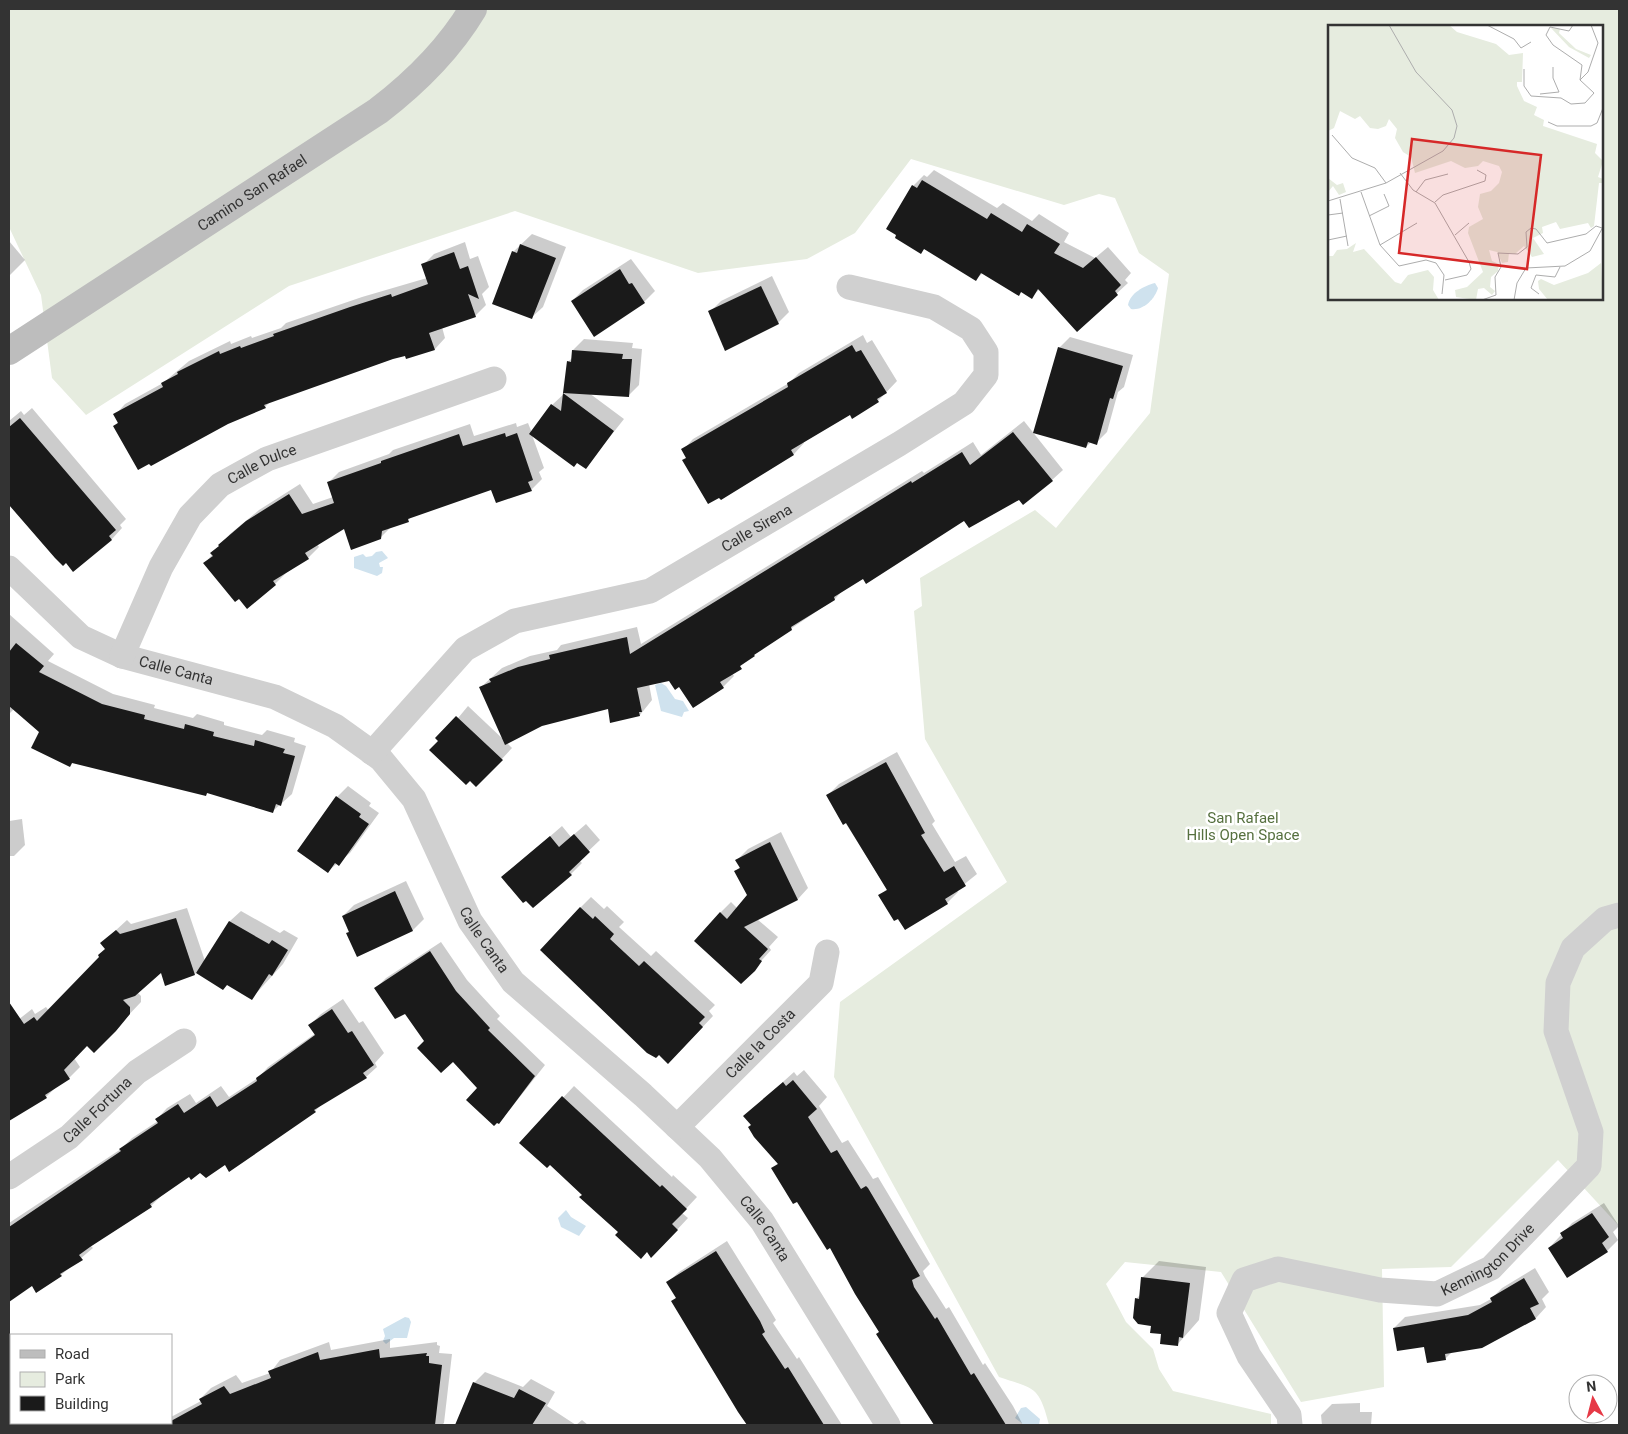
<svg xmlns="http://www.w3.org/2000/svg" width="1628" height="1434" viewBox="0 0 1628 1434" font-family="Roboto,sans-serif">
  <rect width="100%" height="100%" fill="#fff"/>
  <path fill="#e6ecdf" fill-rule="evenodd" d="M9,9H1619V1226L1558,1160L1451,1267L1382,1269L1384,1387L1301,1402L1221,1272L1125,1262L1106,1284L1126,1322L1153,1349L1159,1369L1173,1391L1271,1414V1425H1049C1039,1386 1035,1389 999,1377L834,1077L840,1002L1007,882L925,739L914,611L922,606L920,578L1035,510L1056,528L1150,413L1169,274L1139,253L1115,198L1099,194L1064,205L911,159L855,233L807,259L698,273L515,211L289,286L86,415L52,378L41,295L9,227ZM1329,26H1602V299H1329Z"/>
  <g fill="#cfe2ee">
    <path d="M1155,283L1158,288C1155,299 1143,311 1131,309L1128,305C1130,293 1144,286 1155,283Z"/>
    <path d="M382,551L388,558L379,563L380,567H383L382,573L377,576L354,568V557L363,554L366,557L372,556L376,552Z"/>
    <path d="M661,683L666,686L675,699L683,701L689,711L684,712L682,717L661,711L655,685Z"/>
    <path d="M566,1210L571,1217L586,1226L579,1236L561,1227L558,1218Z"/>
    <path d="M405,1317L409,1318L411,1322L407,1338H394L386,1344L383,1341L385,1336L383,1329Z"/>
    <path d="M1026,1407L1040,1419L1039,1425H1024L1015,1418L1021,1408Z"/>
  </g>
  <g fill="#0003">
    <path d="M934,170L997,208L1003,203L1032,221L1039,214L1069,233L1064,242L1095,258L1108,247L1131,273L1125,280L1128,283L1077,330L1040,289L1031,297L1022,291L1019,294L983,273L976,279L925,248L920,253L913,186L924,175L927,177Z"/>
    <path d="M532,234L566,247L543,307L532,317L513,252Z"/>
    <path d="M9,241L25,260L9,276Z"/>
    <path d="M465,242L470,259L478,256L489,287L482,294L486,305L475,316L442,327L445,338L435,349L407,357L406,354L271,401L265,407L115,426L118,422L115,415L125,404L163,383L189,361L230,341L231,344L251,336L252,338L281,328L286,323L362,297L427,278L423,265L434,254Z"/>
    <path d="M631,259L655,291L644,302L572,301L583,290Z"/>
    <path d="M772,276L789,312L778,323L725,349L710,312L721,301Z"/>
    <path d="M863,335L867,343L872,340L897,381L878,401L850,413L803,441L804,443L794,454L687,457L683,450L693,439L789,383L799,373Z"/>
    <path d="M1070,337L1133,355L1124,387L1118,392L1107,432L1096,443L1091,442L1086,447L1059,348Z"/>
    <path d="M584,339L633,343L632,348L642,349L639,385L628,396L589,393L624,419L586,467L532,435L544,468L539,472L542,479L531,490L492,489L413,515L408,520L391,527L380,538L345,527L317,544L319,547L308,558L286,573L275,584L205,563L230,534L259,510L300,484L313,504L333,497L328,483L339,472L389,454L393,450L470,424L474,436L516,423L517,427L528,423L532,433L552,405L566,392L568,362L572,358L573,350Z"/>
    <path d="M32,408L126,519L120,525L122,528L112,539L74,571L66,561L56,557L9,501V421L21,411L24,415Z"/>
    <path d="M1024,421L1063,470L1052,480L1020,499L965,519L844,589L835,599L761,649L732,673L734,676L723,687L694,706L679,685L670,679L649,684L652,700L640,715L609,708L542,725L507,743L512,748L487,775L439,741L468,706L504,740L481,687L502,668L530,656L557,650L561,645L637,627L641,644L922,471L924,473L973,442L981,455Z"/>
    <path d="M9,614L54,654L48,661L113,694L155,705L154,708L193,718L197,714L224,722V725L262,735L267,730L295,738L294,742L306,746L292,794L273,811L208,792L206,795L73,762L70,766L40,732L14,709L9,714Z"/>
    <path d="M897,752L935,821L932,824L955,862L966,856L977,874L957,890L958,892L947,903L905,929L880,896L887,889L828,795L839,784Z"/>
    <path d="M348,786L371,803L369,806L379,813L350,853L328,871L337,797Z"/>
    <path d="M22,819L25,845L14,856H9V821Z"/>
    <path d="M586,824L600,840L579,860L582,863L571,874L503,877L562,826L571,837Z"/>
    <path d="M781,832L808,888L798,899L757,919L778,937L769,947L771,950L752,971L720,913L731,902L737,908L748,896L736,871L740,867L737,860L748,849Z"/>
    <path d="M406,881L424,919L413,930L357,955L343,916L354,905Z"/>
    <path d="M591,897L604,909L607,906L624,922L619,927L651,956L656,951L715,1005L709,1011L713,1016L679,1052L659,1053L656,1057L589,997L591,995L580,908Z"/>
    <path d="M187,908L205,961L230,921L241,911L280,933L284,930L298,938L283,964L252,998L228,984L197,972L195,974L161,971L137,992L141,996V1002L105,1040L88,1044L74,1058L80,1067L69,1078L57,1086L46,1097L9,1120V1038L12,1035L9,1027L32,1009L35,1014L46,1007L49,1011L101,957L107,949L102,943L127,920L131,924Z"/>
    <path d="M441,942L467,980L500,1016L497,1019L545,1065L499,1123L479,1088L453,1060L426,1041L406,1012L375,989L386,978Z"/>
    <path d="M343,999L359,1023L363,1021L384,1053L375,1063L377,1067L366,1077L322,1104L315,1111L225,1164L189,1176L162,1195L151,1206L90,1245L93,1248L61,1275L32,1284L9,1300V1223L121,1149L132,1138L158,1121L157,1119L167,1108L190,1094L196,1103L221,1086L229,1097L258,1078L268,1067L316,1033L310,1025L321,1014Z"/>
    <path d="M804,1070L827,1097L819,1106L842,1143L848,1140L873,1179L878,1177L930,1264L923,1271L925,1276L946,1309L949,1307L983,1365L985,1363L1013,1406L1023,1425H935L878,1334L880,1331L831,1246L773,1169L778,1163L745,1116L794,1072L797,1076Z"/>
    <path d="M574,1086L672,1177L673,1175L697,1197L682,1213L688,1218L662,1246L648,1250L620,1232L550,1163L521,1143Z"/>
    <path d="M1604,1203L1619,1226L1613,1232L1618,1240L1607,1251L1549,1248L1572,1223Z"/>
    <path d="M727,1241L770,1310L776,1320L773,1323L797,1359L799,1357L842,1425H748L673,1301L677,1297L668,1282L679,1272Z"/>
    <path d="M1159,1261L1206,1267L1199,1320L1177,1345L1152,1325L1136,1299L1140,1295L1143,1277Z"/>
    <path d="M1535,1268L1549,1292L1542,1299L1546,1307L1536,1318L1482,1346L1453,1351L1445,1359L1394,1328L1405,1317L1480,1305L1491,1299L1502,1288Z"/>
    <path d="M390,1339V1348L437,1342V1345L440,1346L439,1353L452,1354L444,1423L442,1425H365V1422L348,1425H141L146,1423H171V1417L201,1401L200,1399L211,1388L236,1375L242,1383L270,1373L280,1360L329,1342L331,1350Z"/>
    <path d="M485,1372L523,1387L531,1379L555,1392L547,1406L576,1425L582,1420L588,1425H456L474,1383Z"/>
    <path d="M1360,1403V1412H1372L1371,1425H1322L1321,1415L1332,1404Z"/>
  </g>
  <g fill="#1a1a1a">
    <path d="M922,180L987,219L991,213L1022,232L1027,224L1060,244L1054,253L1083,268L1096,257L1121,285L1115,291L1118,295L1077,332L1038,289L1032,299L1021,292L1019,296L981,273L976,281L924,249L921,254L895,238L896,235L886,229L912,185L917,188Z"/>
    <path d="M520,244L556,258L532,319L492,304L512,251L517,253Z"/>
    <path d="M454,252L460,269L468,266L479,299L468,294L476,317L429,333L435,350L406,359L405,356L393,359L264,405L266,408L228,424L151,466L149,464L138,470L113,426L118,423L113,414L163,387L161,383L178,374L177,372L219,351L220,354L240,346L241,348L274,336L273,334L350,307L391,294L392,297L428,284L421,264Z"/>
    <path d="M620,269L629,284L632,283L645,303L594,337L571,301Z"/>
    <path d="M761,286L779,324L725,351L708,311Z"/>
    <path d="M852,345L856,352L861,350L887,393L877,399L879,402L852,419L850,415L791,450L794,455L721,500L719,498L708,504L682,460L686,458L681,449L788,387L787,383Z"/>
    <path d="M1058,347L1123,366L1113,399L1110,398L1097,445L1088,442L1086,448L1033,433Z"/>
    <path d="M572,350L623,354L622,359H632L629,397L563,393L567,361L571,362Z"/>
    <path d="M563,393L614,431L586,469L577,463L574,467L529,434L551,404L561,411Z"/>
    <path d="M20,418L116,530L109,536L112,540L73,572L66,563L63,566L55,558L9,505V427Z"/>
    <path d="M1013,432L1053,481L1023,505L1019,500L969,528L964,521L866,584L863,579L834,597L835,600L791,627L792,630L754,655L755,656L740,666L742,669L720,682L724,688L693,708L679,687L675,690L669,681L637,688L642,712H639L640,716L610,723L608,709L542,726L505,745L479,687L491,682L489,679L518,667L550,659L549,655L627,637L630,654L911,481L912,483L962,452L970,465Z"/>
    <path d="M505,433L506,437L517,433L533,480L528,482L532,491L496,503L491,490L408,519L409,522L382,531L381,539L351,550L344,529L305,553L309,559L273,581L276,585L247,609L239,599L235,602L203,563L213,556L210,553L219,546L218,545L246,521L289,494L302,514L334,503L327,482L381,463V461L459,434L463,446Z"/>
    <path d="M16,643L44,666L39,672L102,704L145,715L144,719L184,729L185,724L214,732L213,736L254,746L255,740L285,749L283,753L295,756L281,806L276,804L273,813L207,793L206,796L72,763L70,767L31,748L39,732L9,706V652Z"/>
    <path d="M456,716L503,760L476,787L470,781L466,785L429,750L438,741L435,738Z"/>
    <path d="M886,762L925,833L921,835L944,872L954,866L966,886L945,899L948,904L905,930L898,919L894,921L878,895L887,890L846,823L843,825L826,795Z"/>
    <path d="M336,796L361,814L359,817L369,824L339,866L335,863L328,873L297,851Z"/>
    <path d="M574,834L590,852L569,872L572,875L533,908L526,901L523,903L501,877L550,836L559,847Z"/>
    <path d="M770,842L798,900L744,927L768,949L759,959L762,961L755,971L741,984L694,941L720,912L727,919L747,895L734,871L740,868L735,860Z"/>
    <path d="M395,891L413,931L357,957L346,933L349,932L342,916Z"/>
    <path d="M580,907L593,919L595,916L614,934L610,939L639,966L644,961L705,1017L699,1023L703,1027L668,1064L659,1055L656,1058L647,1053L540,950Z"/>
    <path d="M176,918L195,975L165,986L161,973L135,996L123,1000L130,1007V1014L116,1031L94,1053L87,1046L64,1070L70,1079L45,1095L47,1098L9,1121V1002L24,1024L34,1017L37,1021L99,957L98,955L105,949L100,943L116,930L120,934Z"/>
    <path d="M229,921L269,944L272,940L288,950L272,976L269,974L252,1000L227,985L223,990L196,973Z"/>
    <path d="M430,951L456,991L490,1028L488,1030L535,1076L499,1124L497,1123L494,1126L466,1100L477,1088L453,1062L441,1073L417,1048L424,1041L405,1014L395,1019L374,988Z"/>
    <path d="M332,1009L348,1033L352,1031L374,1065L363,1073L367,1078L314,1110L316,1112L229,1172L225,1165L206,1178L200,1173L191,1180L189,1177L150,1204L152,1207L90,1247L79,1255L83,1260L60,1274L62,1276L36,1293L32,1286L9,1302V1227L121,1151L119,1149L158,1123L155,1119L178,1104L184,1113L210,1096L217,1107L257,1081L256,1078L315,1035L308,1025Z"/>
    <path d="M793,1080L817,1109L808,1117L831,1153L837,1150L861,1189L866,1186L868,1188L884,1215L920,1276L912,1280L914,1287L935,1319L937,1317L971,1375L974,1373L1006,1425H934L876,1334L879,1332L855,1294L830,1248L827,1250L797,1202L793,1204L771,1168L778,1164L754,1137L748,1127L751,1125L743,1116L783,1082L786,1086Z"/>
    <path d="M562,1096L660,1187L662,1185L687,1209L672,1224L678,1230L651,1258L647,1252L641,1259L615,1235L618,1232L579,1197L582,1195L550,1165L547,1168L519,1143Z"/>
    <path d="M1592,1213L1609,1237L1602,1243L1608,1252L1567,1278L1548,1248L1563,1238L1560,1233Z"/>
    <path d="M716,1251L760,1321L765,1332L762,1334L785,1369L788,1367L824,1425H747L738,1412L671,1301L676,1298L666,1282Z"/>
    <path d="M1141,1277L1190,1283L1183,1338L1179,1337L1178,1346L1160,1344L1161,1334L1150,1333L1151,1326L1138,1324L1133,1318L1135,1298L1139,1299Z"/>
    <path d="M1524,1278L1539,1304L1530,1308L1536,1319L1482,1348L1445,1354L1446,1360L1427,1363L1424,1347L1397,1351L1393,1328L1468,1315L1492,1302L1490,1298Z"/>
    <path d="M379,1349L380,1358L427,1353L426,1356H429V1363L442,1365L435,1425H162L171,1423V1421L202,1404L199,1399L224,1386L230,1394L271,1378L268,1371L318,1352L320,1360Z"/>
    <path d="M473,1382L514,1398L519,1389L546,1403L532,1425H455Z"/>
  </g>
  <g fill="none" stroke-linecap="round" stroke-linejoin="round">
    <g stroke="#d0d0d0" stroke-width="25">
      <path id="s1" d="M9,568L81,637L122,656L275,697L335,726L381,759L414,799L470,921L513,982L643,1095L710,1158L762,1221L888,1425"/>
      <path id="s2" d="M122,656L161,567L190,516L220,485L267,459L494,379"/>
      <path id="s3" d="M372,753L465,649L515,621L650,591L899,444L964,403L986,375V352L971,329L934,307L849,287"/>
      <path id="s4" d="M677,1127L821,983L827,952"/>
      <path id="s5" d="M9,1177L69,1137L137,1072L184,1041"/>
      <path id="s6" d="M1290,1425L1289,1415L1249,1356L1229,1313L1244,1280L1278,1269L1380,1290L1437,1294L1491,1268L1589,1166L1591,1132L1556,1031L1558,983L1573,948L1605,919L1619,915"/>
    </g>
    <path stroke="#bdbdbd" stroke-width="28" id="s7" d="M9,351L378,111C416,82 449,49 473,9"/>
  </g>
  <g text-anchor="middle" dominant-baseline="central" stroke-width="5" stroke-linejoin="round" paint-order="stroke">
    <g font-size="15" fill="#333" stroke="#fff">
      <text stroke="none"><textPath href="#s7" startOffset="290">Camino San Rafael</textPath></text>
      <text stroke="none"><textPath href="#s2" startOffset="246">Calle Dulce</textPath></text>
      <text stroke="none"><textPath href="#s3" startOffset="459">Calle Sirena</textPath></text>
      <text stroke="none"><textPath href="#s1" startOffset="201">Calle Canta</textPath></text>
      <text stroke="none"><textPath href="#s1" startOffset="636">Calle Canta</textPath></text>
      <text stroke="none"><textPath href="#s4" startOffset="118">Calle la Costa</textPath></text>
      <text stroke="none"><textPath href="#s5" startOffset="111">Calle Fortuna</textPath></text>
      <text stroke="none"><textPath href="#s1" startOffset="1041">Calle Canta</textPath></text>
      <text stroke="none"><textPath href="#s6" startOffset="424">Kennington Drive</textPath></text>
    </g>
    <g font-size="15" fill="#56703f" stroke="#fff">
      <text x="1243" y="818">San Rafael<tspan x="1243" dy="17">Hills Open Space</tspan></text>
    </g>
  </g>
  <g transform="translate(1328 25)">
    <rect width="275" height="275" fill="#fff"/>
    <path d="M7,0H121L129,7L168,19L181,30L195,28L194,57H189V61L196,76L209,82L206,90L216,95L215,101L269,119L267,128L275,136L270,152L275,154V158H271L266,201L263,203L260,198L232,204L228,197L214,202L215,208L205,213L216,229L204,232L196,221L187,229L181,228L180,237L174,238L169,227L161,225L164,236L171,239L170,246L163,252L162,262L167,266L164,270L156,263L150,264L148,275L128,272L127,265L139,262L155,247L140,208L141,202L155,194L150,182L152,169L163,166L171,158L174,147L171,141L155,136L150,141L137,143L123,136L87,148L83,132L75,127L67,113L69,104L61,94L58,101L50,104L42,103L32,91L27,94L12,86L6,103L0,106V2ZM223,3L232,4L231,8L248,24L263,30L261,33L241,22ZM0,153L9,160L15,158L18,167L11,170L5,161L0,167ZM28,218L25,227L36,224L67,257L73,259L80,250L100,245L106,252L105,265L111,275H0V231H5L9,225L19,224ZM273,238L275,275H220L211,264L210,256L213,254L226,260L260,248Z" fill="#e6ecdf"/>
    <path fill="none" stroke="#adadad" stroke-width="1" d="M159,0L186,14L193,23L203,17M245,0L241,6L222,2L218,10L225,20L254,40L252,55M196,44V61L203,71L233,73L243,79L257,78L266,68L252,55L260,47L270,18L263,0M212,69L231,67L225,53V42M220,97L229,101H263L269,98L275,83M4,110L24,133L47,143L58,158M72,148L85,165L107,178L141,237L143,244L139,250L117,255M33,167L52,220L71,241L98,235L108,238L116,250L114,269M88,167L97,155L120,149M12,174L20,221M0,176L58,158L115,126L126,113L129,101L124,85L88,47L61,0M107,177L115,170L157,156L158,150L149,145M0,190L15,188M41,191L61,181L56,169M127,210L141,198M0,215L19,211M52,220L89,198M211,269L203,263L208,250L227,252L232,242M154,275L168,270L167,252L173,242L170,228L190,229L199,222L198,207L203,203L208,204L219,218L258,209L268,201L274,203M186,275L189,258L198,243L237,241L262,226L275,202"/>
    <path fill="#d62828" fill-opacity="0.15" stroke="#d62828" stroke-width="2.5" d="M84,114L213,130L199,244L71,228Z"/>
    <rect width="275" height="275" fill="none" stroke="#333" stroke-width="2.5"/>
  </g>
  <rect width="1628" height="1434" fill="none" stroke="#333333" stroke-width="20"/>
  <rect x="10" y="1334" width="162" height="90" fill="#ffffff" stroke="#adadad"/>
  <rect x="20" y="1350" width="25" height="8" fill="#bdbdbd" stroke="#adadad"/>
  <text x="55" y="1359" font-size="15" fill="#333333">Road</text>
  <rect x="20" y="1372" width="25" height="15" fill="#e6ecdf" stroke="#adadad"/>
  <text x="55" y="1384" font-size="15" fill="#333333">Park</text>
  <rect x="20" y="1396" width="25" height="15" fill="#1a1a1a" stroke="#adadad"/>
  <text x="55" y="1409" font-size="15" fill="#333333">Building</text>
  <g transform="translate(1593 1399) rotate(353)"><circle r="24" fill="#ffffff" stroke="#adadad"/>
  <path d="M0-4L9 19L0 12L-9 19Z" fill="#e63946"/>
  <text y="-8" font-size="14" font-weight="bold" text-anchor="middle" fill="#333333">N</text>
  </g>
</svg>
